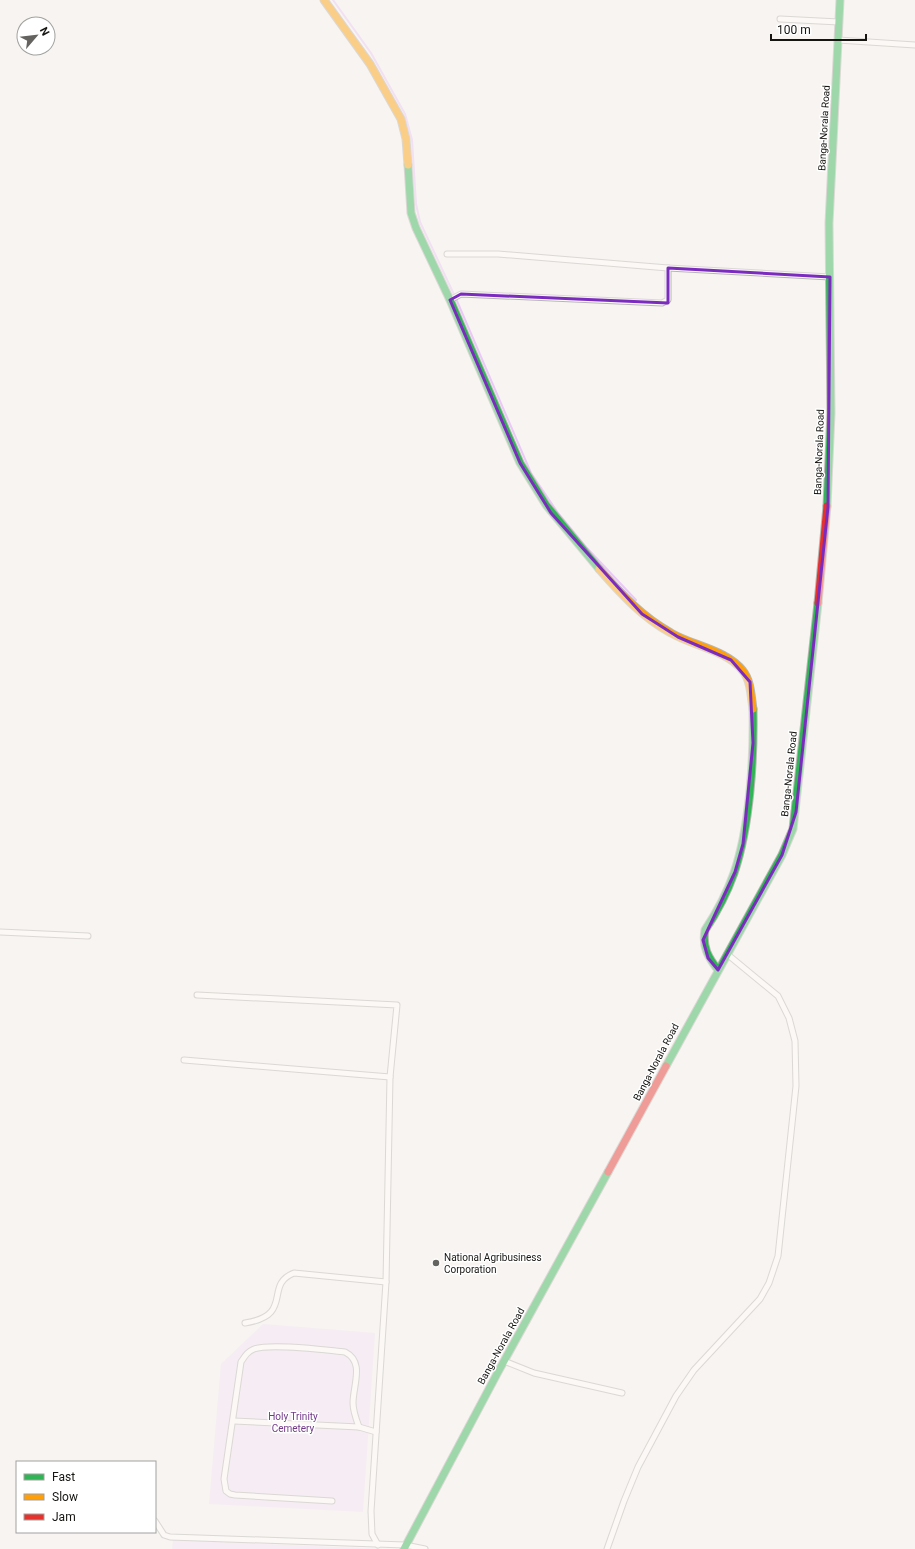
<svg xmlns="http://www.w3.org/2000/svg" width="915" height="1549" viewBox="0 0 915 1549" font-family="Roboto,sans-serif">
  <rect width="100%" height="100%" fill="#f7f4f1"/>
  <g fill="#f2e4f5">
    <path d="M263,1324L375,1333L363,1512L209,1504L221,1364Z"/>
    <path d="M173,1540L384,1549H172Z"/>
  </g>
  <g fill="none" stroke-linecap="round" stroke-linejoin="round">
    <path stroke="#eac8f7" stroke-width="2" d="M333,0L371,53L405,114L412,140L416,204L420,222L457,301L531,473L558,513L586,547L636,600"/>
    <defs>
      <g id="street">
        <path d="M780,19L839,22"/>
        <path d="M838,40L915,45"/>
        <path d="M447,254H498L668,268V300L662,303L461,294L450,300"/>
        <path d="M668,268L830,277"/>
        <path d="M0,932L88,936"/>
        <path d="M197,995L397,1005L390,1077L386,1282L371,1511L372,1534L378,1545"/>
        <path d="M184,1060L390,1077"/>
        <path d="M245,1323C295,1315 263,1285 294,1273L386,1282"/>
        <path d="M504,1361L534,1373L622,1393"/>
        <path d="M234,1421L359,1427L376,1432"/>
        <path d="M332,1501L235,1495L230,1494L226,1491L224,1479L241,1362C245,1356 247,1352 254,1349C271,1343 324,1350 345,1352C365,1362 353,1385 353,1403C353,1411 356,1419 359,1427"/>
        <path d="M155,1521L164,1535L170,1537L405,1545L425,1549"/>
        <path d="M607,1549L624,1501L638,1467L676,1396L694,1370L760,1299L769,1283L778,1256L796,1086L795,1041L789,1018L778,996L727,954"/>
      </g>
      <g id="fast">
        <path d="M408,165L411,213L416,228L450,300L520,463L546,505L599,569"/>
        <path d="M827,506L831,413L829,223L840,0"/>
        <path d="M718,970C708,957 702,947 705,930C717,912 727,893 734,873C750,826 754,759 753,709"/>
        <path d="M666,1066L782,855L793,829L818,603"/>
        <path d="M404,1549L498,1372L608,1172"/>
      </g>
      <g id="slow">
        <path d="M324,0L370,64L401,119L406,139L408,165"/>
        <path d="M599,569C621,594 642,617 671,633C693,646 727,650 743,671C751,681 751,697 753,709"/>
      </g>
      <g id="jam">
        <path d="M818,603L827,506"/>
        <path d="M608,1172L666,1066"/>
      </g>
    </defs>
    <use href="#street" stroke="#b8b6b3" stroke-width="7"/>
    <use href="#fast" stroke="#b8b6b3" stroke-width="9"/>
    <use href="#slow" stroke="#b8b6b3" stroke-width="9"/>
    <use href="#jam" stroke="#b8b6b3" stroke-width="9"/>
    <use href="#street" stroke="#fefdfd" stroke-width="5"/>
    <use href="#fast" stroke="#30b455" stroke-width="7"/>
    <use href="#slow" stroke="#ff9f0a" stroke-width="7"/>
    <use href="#jam" stroke="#e5322d" stroke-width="7"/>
  </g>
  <path d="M0 0H915V1549H0ZM668,268L830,277L828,507L796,812L782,855L718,970L708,958L703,940L735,872L743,844L753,743L750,682L731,660L678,637L642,614L551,513L520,463L450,300L461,294L668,303Z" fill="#f7f4f1" fill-opacity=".55" fill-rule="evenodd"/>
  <path fill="none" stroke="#7b2cbf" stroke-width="3" stroke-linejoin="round" d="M668,268L830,277L828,507L796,812L782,855L718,970L708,958L703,940L735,872L743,844L753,743L750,682L731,660L678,637L642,614L551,513L520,463L450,300L461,294L668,303Z"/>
  <circle fill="#656360" stroke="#fff" stroke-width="1.5" cx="436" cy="1263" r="4"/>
  <g text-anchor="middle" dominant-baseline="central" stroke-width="3" stroke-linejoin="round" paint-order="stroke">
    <g font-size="10" fill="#161512" stroke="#fff">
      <text transform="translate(824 128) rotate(-87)">Banga-Norala Road</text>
      <text transform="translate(819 452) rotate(-88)">Banga-Norala Road</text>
      <text transform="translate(789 774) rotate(-84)">Banga-Norala Road</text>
      <text transform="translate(656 1062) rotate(-62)">Banga-Norala Road</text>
      <text transform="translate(501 1346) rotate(-61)">Banga-Norala Road</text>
    </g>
    <g font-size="10" fill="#161512" stroke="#fff" text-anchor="start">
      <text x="444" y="1257">National Agribusiness<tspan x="444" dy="12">Corporation</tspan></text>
    </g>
    <g font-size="10" fill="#723988" stroke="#fff">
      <text x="293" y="1416">Holy Trinity<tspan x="293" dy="12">Cemetery</tspan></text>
    </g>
  </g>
  <rect x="16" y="1461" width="140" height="72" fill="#ffffff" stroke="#a2a1a0"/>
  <rect x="24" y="1474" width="20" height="6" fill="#30b455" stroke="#a2a1a0"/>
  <text x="52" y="1481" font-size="12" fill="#161512">Fast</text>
  <rect x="24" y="1494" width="20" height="6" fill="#ff9f0a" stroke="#a2a1a0"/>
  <text x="52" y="1501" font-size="12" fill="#161512">Slow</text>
  <rect x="24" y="1514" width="20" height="6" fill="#e5322d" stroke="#a2a1a0"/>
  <text x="52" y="1521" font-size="12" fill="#161512">Jam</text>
  <g transform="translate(36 36) rotate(62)"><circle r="19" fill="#ffffff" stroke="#a2a1a0"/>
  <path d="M0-3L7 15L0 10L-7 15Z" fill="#656360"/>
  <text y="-6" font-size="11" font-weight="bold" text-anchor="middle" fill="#161512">N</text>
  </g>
  <path d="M771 34v6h95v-6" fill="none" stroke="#161512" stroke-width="2"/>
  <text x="777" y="34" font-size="12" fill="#161512" stroke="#ffffff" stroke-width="3" paint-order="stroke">100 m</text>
</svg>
